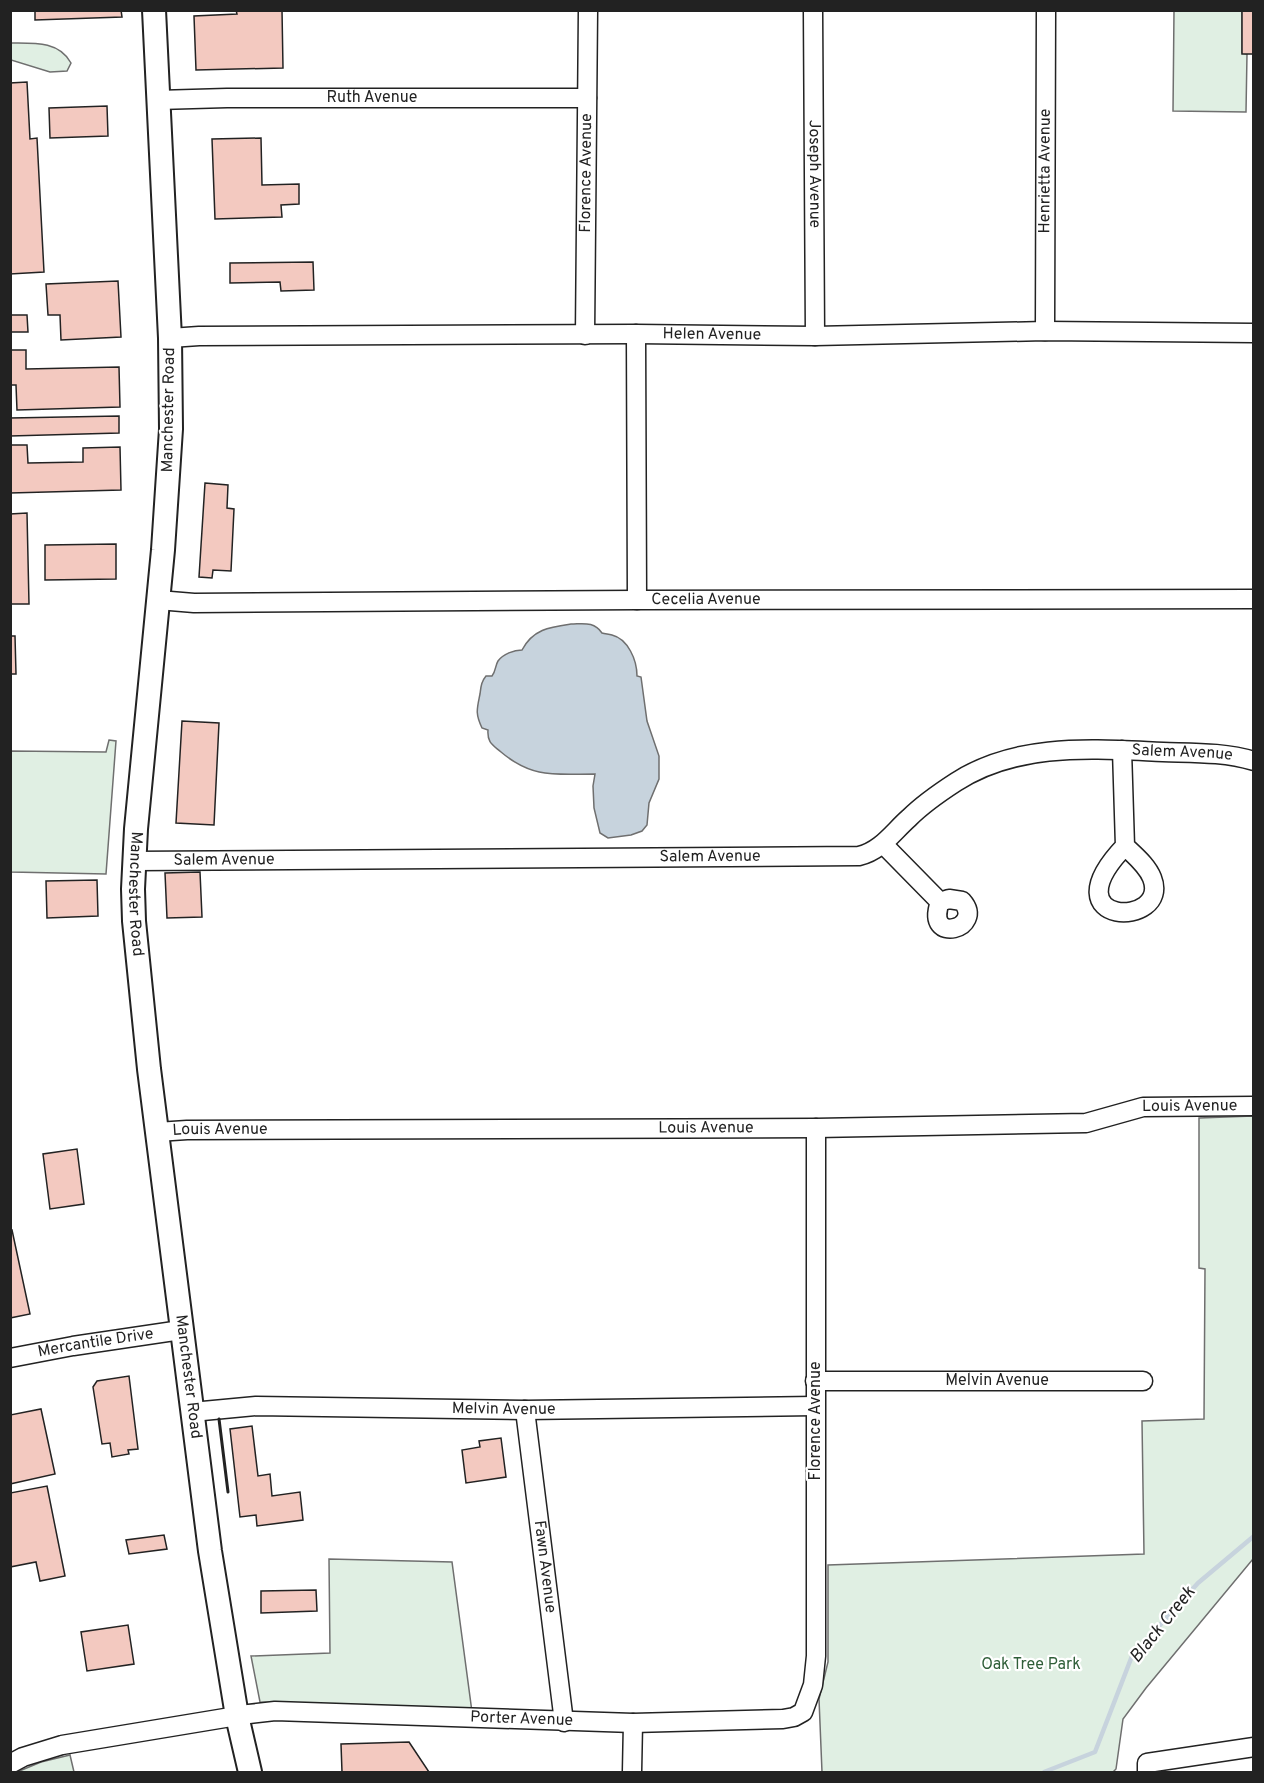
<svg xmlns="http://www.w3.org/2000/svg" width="1264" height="1783" viewBox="0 0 1264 1783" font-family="Overpass,sans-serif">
  <rect width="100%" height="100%" fill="#fff"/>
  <g fill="#e0efe3" stroke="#6f6f6f" stroke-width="1.5">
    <path d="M1174,11H1242V53L1247,54L1246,112L1173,111Z"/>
    <path d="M10,43C34,43 59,41 71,63L67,71L50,72L11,60Z"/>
    <path d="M109,740L116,741L106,874L11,872V751L106,752Z"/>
    <path d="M1253,1116V1559L1146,1688L1123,1719L1116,1769L1113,1772H822L819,1699L828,1662V1565L1144,1554L1142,1421L1204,1419L1205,1269L1199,1268V1118Z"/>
    <path d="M329,1559L452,1562L472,1712L260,1702L251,1656L330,1653Z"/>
    <path d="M70,1755L74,1772H17L41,1762Z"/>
  </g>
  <path fill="#c7d3dd" stroke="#6f6f6f" stroke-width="1.5" d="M571,624C583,624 594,621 602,633C605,634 608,634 612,635C628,639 637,660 637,676L641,677L647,721L659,756V779L649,803L647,825L642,831L631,835L608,838L600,833L594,808L593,786L595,774C556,774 533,779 501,752C493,745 487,743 488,730L482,728C475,713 477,709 480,694C481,687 481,682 486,676H492C496,671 495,666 498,661C503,654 514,650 522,650C533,629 550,627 571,624Z"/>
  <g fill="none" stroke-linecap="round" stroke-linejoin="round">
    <path stroke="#c7d3dd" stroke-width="4.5" d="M1044,1772L1095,1752L1132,1656L1198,1583L1254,1536"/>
  </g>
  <g fill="#f3c9c0" stroke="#222" stroke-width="1.5">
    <path d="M35,10H121L122,17L35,20Z"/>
    <path d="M236,10H282L283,68L196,70L194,16L237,14Z"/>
    <rect x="1242" y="10" width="12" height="44"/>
    <path d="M27,82L30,139L37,138L44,272L10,274V83Z"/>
    <path d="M107,106L108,136L50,138L49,108Z"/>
    <path d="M261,138L262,185L299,184V204L281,205L282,217L215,219L212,139Z"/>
    <path d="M313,262L314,290L281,291L280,282L230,283V263Z"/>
    <path d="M118,281L121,337L61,340L60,315H48L46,284Z"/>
    <path d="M10,315H27L28,332H10Z"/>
    <path d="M10,350H26V369L119,367L120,407L17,410L16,385H10Z"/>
    <path d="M119,416V433L10,436V418Z"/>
    <path d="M10,445H27L28,463L83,462V448L120,447L121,490L10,493Z"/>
    <path d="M205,483L228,485L227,508L234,509L231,571L213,570L212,578L199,577Z"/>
    <path d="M27,513L29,604H10V514Z"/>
    <path d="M116,544V579L45,580V545Z"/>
    <path d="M10,636H15L16,674H10Z"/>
    <path d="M182,721L219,723L214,825L176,823Z"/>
    <path d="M200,872L202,917L167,918L165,873Z"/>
    <path d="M97,880L98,916L47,918L46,881Z"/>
    <path d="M77,1149L84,1204L50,1209L43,1154Z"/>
    <path d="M12,1230L30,1314L10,1318V1231Z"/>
    <path d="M129,1376L138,1449L128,1450L129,1454L112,1457L110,1443L102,1444L93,1387L97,1381Z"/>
    <path d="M41,1409L55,1474L10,1484V1415Z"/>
    <path d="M252,1426L258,1476L270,1474L272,1496L300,1492L303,1520L257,1526L256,1515L240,1517L230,1429Z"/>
    <path d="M501,1438L506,1477L466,1483L462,1450L480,1447L479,1441Z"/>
    <path d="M47,1486L65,1576L40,1581L36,1562L10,1567V1493Z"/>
    <path d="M164,1535L167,1549L129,1554L126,1540Z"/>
    <path d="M316,1590L317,1611L261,1613V1591Z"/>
    <path d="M128,1625L134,1664L87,1671L81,1632Z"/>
    <path d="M409,1742L429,1772H342L341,1744Z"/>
  </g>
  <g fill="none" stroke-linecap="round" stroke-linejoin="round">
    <defs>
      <g id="minor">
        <path id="s1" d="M813,10L815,336"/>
        <path id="s2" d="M158,100L227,98H587"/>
        <path id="s3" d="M1045,331L1046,10"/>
        <path d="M636,334L637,600"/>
        <path id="s4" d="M585,335L588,10"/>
        <path id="s5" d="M170,338L199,336L636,334L815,336L1045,331L1254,333"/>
        <path id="s6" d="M158,600L194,603L637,600L1254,599"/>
        <path d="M1122,750L1125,846C1134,855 1147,865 1152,878C1172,928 1046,928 1125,846"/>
        <path d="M883,844L940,902C924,946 986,928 962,901L949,899L940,902"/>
        <path id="s7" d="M134,861L859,856C881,851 893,832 909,818C923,804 939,793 956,782C1018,742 1093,749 1163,752C1194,753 1224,752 1254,761"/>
        <path id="s8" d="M157,1132L187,1130L816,1128L1086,1123L1143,1107L1254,1106"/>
        <path id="s9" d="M10,1358L73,1346L181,1330"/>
        <path id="s10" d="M815,1381H1143"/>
        <path id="s11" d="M525,1410L564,1722"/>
        <path id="s12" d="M192,1412L256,1406L525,1410L815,1406"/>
        <path id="s13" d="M10,1764L23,1757L62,1745L249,1714L275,1711L633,1723L783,1719L794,1717L803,1712L813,1685L816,1656V1128"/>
        <path d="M632,1772L633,1723"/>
        <path d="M1147,1772V1763L1254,1747"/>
      </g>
      <g id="major">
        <path id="s14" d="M154,10L170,338L171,429L163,550L136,829L133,889L134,921L149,1069L210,1551L237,1716L250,1772"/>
      </g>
    </defs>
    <use href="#minor" stroke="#222" stroke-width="21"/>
    <use href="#major" stroke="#222" stroke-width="26"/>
    <use href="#minor" stroke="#fff" stroke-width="18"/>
    <use href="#major" stroke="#fff" stroke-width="22"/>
    <path stroke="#222" stroke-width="3" d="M219,1419L228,1492"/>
  </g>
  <g text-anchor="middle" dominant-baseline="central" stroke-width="4.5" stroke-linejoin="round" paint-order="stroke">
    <g font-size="16" fill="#222" stroke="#fff">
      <text stroke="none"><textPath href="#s2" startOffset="214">Ruth Avenue</textPath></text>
      <text stroke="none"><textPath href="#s3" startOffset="160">Henrietta Avenue</textPath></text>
      <text stroke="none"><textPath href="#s4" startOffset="162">Florence Avenue</textPath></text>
      <text stroke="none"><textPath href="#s1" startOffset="164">Joseph Avenue</textPath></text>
      <text stroke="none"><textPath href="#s5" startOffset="542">Helen Avenue</textPath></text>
      <text transform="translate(169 410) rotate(-89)">Manchester Road</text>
      <text stroke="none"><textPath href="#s6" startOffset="548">Cecelia Avenue</textPath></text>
      <text stroke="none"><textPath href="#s7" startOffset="1080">Salem Avenue</textPath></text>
      <text stroke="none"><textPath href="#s7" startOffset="576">Salem Avenue</textPath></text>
      <text stroke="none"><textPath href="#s7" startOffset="90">Salem Avenue</textPath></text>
      <text stroke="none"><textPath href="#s14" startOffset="886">Manchester Road</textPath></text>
      <text stroke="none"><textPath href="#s8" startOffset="1035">Louis Avenue</textPath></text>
      <text stroke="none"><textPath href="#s8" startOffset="549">Louis Avenue</textPath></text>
      <text stroke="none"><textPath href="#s8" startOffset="63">Louis Avenue</textPath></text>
      <text stroke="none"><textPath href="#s9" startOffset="87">Mercantile Drive</textPath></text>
      <text stroke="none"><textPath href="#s14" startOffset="1372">Manchester Road</textPath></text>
      <text stroke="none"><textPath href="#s10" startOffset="182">Melvin Avenue</textPath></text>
      <text stroke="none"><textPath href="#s12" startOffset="312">Melvin Avenue</textPath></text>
      <text transform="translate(816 1421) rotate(-90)">Florence Avenue</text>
      <text stroke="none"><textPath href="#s11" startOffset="158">Fawn Avenue</textPath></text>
      <text stroke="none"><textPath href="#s13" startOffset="518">Porter Avenue</textPath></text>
    </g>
    <g font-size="16" fill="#2f5e38" stroke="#fff">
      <text x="1031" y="1665">Oak Tree Park</text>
    </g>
    <g font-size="18" font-style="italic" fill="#222" stroke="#fff">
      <text transform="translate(1163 1625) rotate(-51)">Black Creek</text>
    </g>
  </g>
  <rect width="1264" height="1783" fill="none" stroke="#222222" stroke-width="24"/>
</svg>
